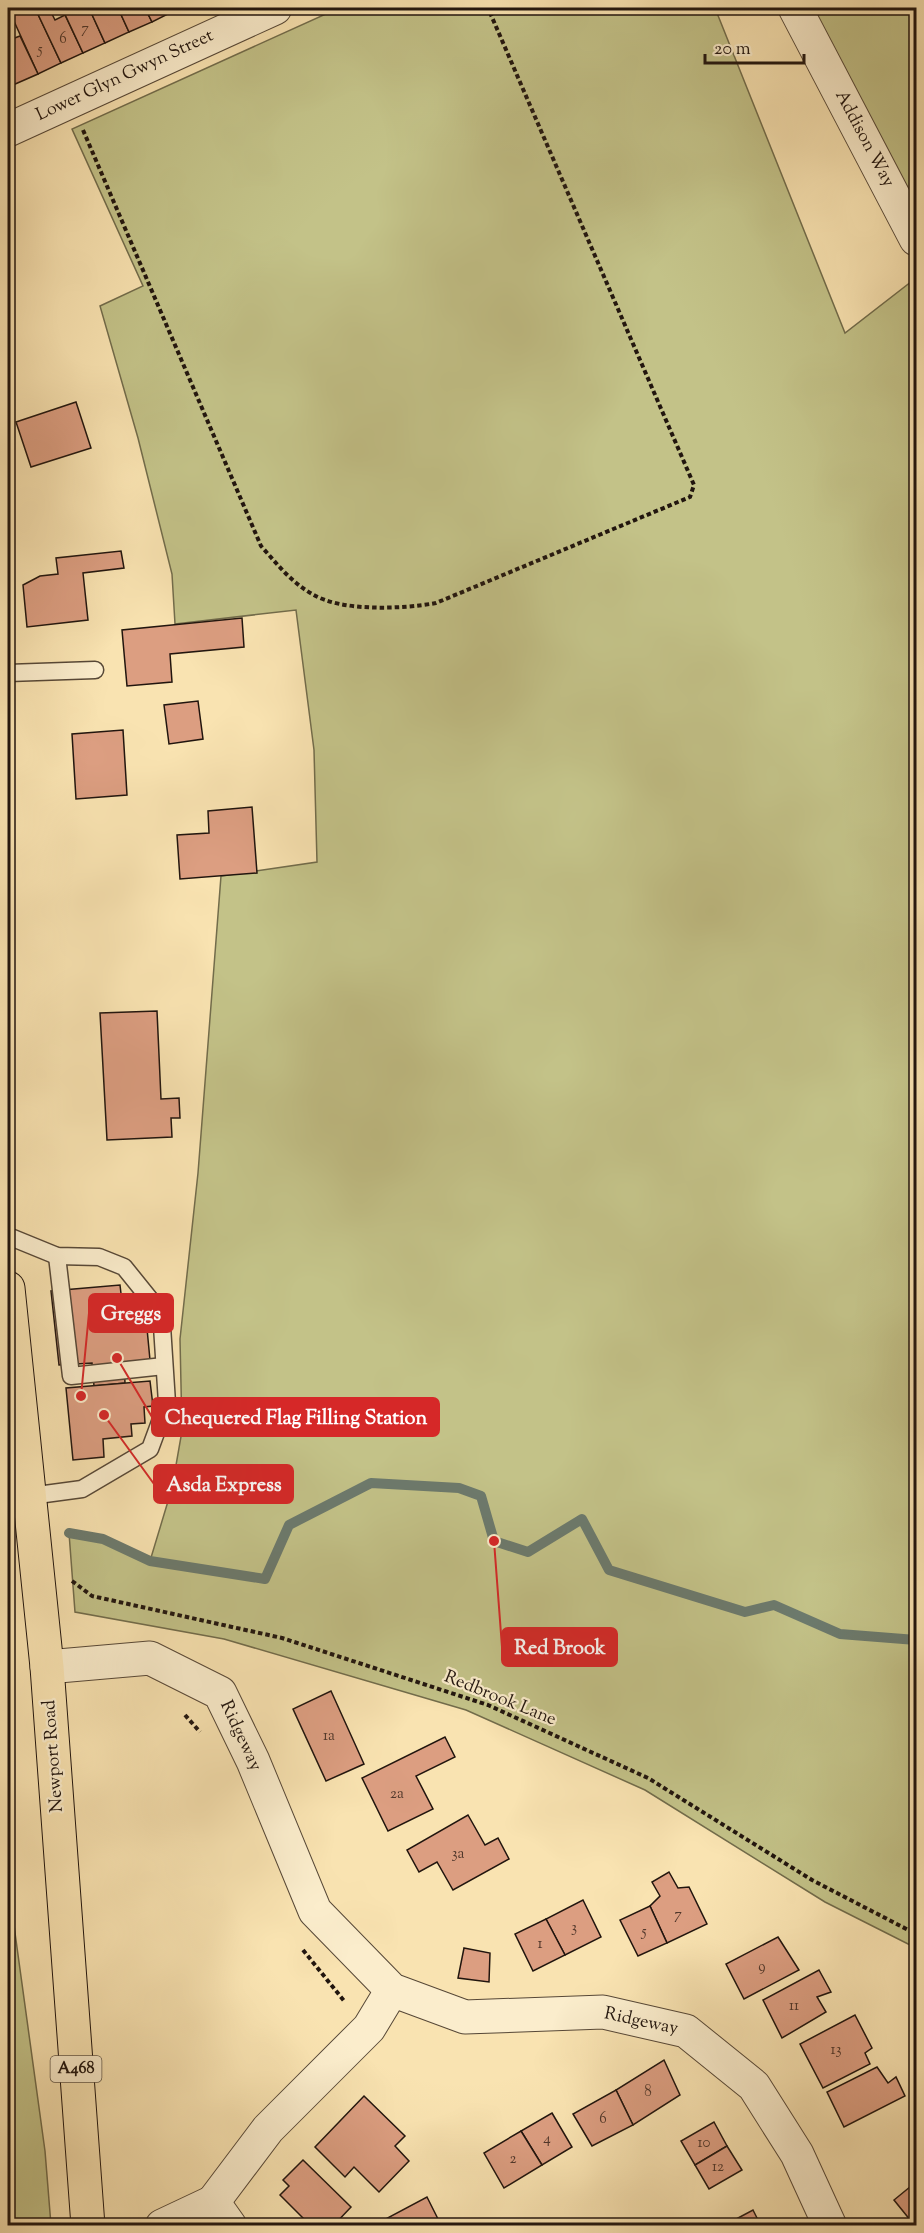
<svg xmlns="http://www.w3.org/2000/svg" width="924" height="2233" viewBox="0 0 924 2233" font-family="'Sorts Mill Goudy',serif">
  <rect width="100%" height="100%" fill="#f9e3b1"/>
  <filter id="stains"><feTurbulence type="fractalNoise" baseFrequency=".00333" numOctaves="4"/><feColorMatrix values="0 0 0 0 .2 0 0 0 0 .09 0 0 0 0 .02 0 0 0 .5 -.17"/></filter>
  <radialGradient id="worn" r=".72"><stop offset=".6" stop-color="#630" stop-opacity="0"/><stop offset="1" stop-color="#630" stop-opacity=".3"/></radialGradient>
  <g fill="#c3c288" stroke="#726c4b" stroke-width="1.5">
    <path d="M339,8H715L845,333L916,278V1948L825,1902L645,1790L466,1710L224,1639L75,1612L69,1533L103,1539L150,1561L172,1488L182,1431L180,1339L198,1173L221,876L317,862L314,750L296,610L175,624L172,574L138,438L100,306L143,286L72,129Z"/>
    <path d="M795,8H916V239Z"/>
    <path d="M8,1882L45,2151L51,2225H8Z"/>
  </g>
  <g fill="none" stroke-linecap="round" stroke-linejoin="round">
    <path stroke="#6c7a6d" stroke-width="10" d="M69,1533L103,1539L150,1561L265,1579L289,1525L371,1483L459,1488L481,1496L494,1541L528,1552L582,1519L609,1570L745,1612L774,1605L840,1634L916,1640"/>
  </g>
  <g fill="#dc9e81" stroke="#21150e" stroke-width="1.5">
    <path d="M8,8H35L61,63L38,74Z"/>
    <path d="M35,8H49L55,20L65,15L83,53L61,63Z"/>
    <path d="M62,8H89L105,43L83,53Z"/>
    <path d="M89,8H118L129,32L105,43Z"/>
    <path d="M118,8H145L152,22L129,32Z"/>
    <path d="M145,8H175L176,10L152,22Z"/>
    <path d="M8,28L12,39L20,36L38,74L13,85L8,74Z"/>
    <path d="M76,402L91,448L31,467L16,422Z"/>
    <path d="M121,551L124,568L83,573L88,620L27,627L23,585L40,576L58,574L56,558Z"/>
    <path d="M242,618L244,647L170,654L172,682L127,686L122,630Z"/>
    <path d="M198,701L203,739L169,744L164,705Z"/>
    <path d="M123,730L127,795L76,799L72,734Z"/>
    <path d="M252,807L257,873L180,879L177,835L209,833L208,811Z"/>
    <path d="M157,1011L161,1099L179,1098L180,1118H171L172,1137L107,1140L100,1013Z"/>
    <path d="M120,1285L124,1319L146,1318L150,1360L124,1362L125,1383L94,1386L92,1363L59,1365L51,1291Z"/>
    <path d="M150,1381L153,1406L144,1407L145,1423L131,1424L132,1436L103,1439L104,1457L73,1460L66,1388Z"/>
    <path d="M331,1691L364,1764L326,1781L293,1709Z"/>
    <path d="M445,1737L455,1757L416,1776L433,1809L388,1831L362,1778Z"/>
    <path d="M468,1815L485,1845L498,1838L509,1859L453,1890L437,1862L419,1872L407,1850Z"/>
    <path d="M669,1872L678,1888L689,1887L707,1924L667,1943L650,1906L660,1896L652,1882Z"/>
    <path d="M583,1900L601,1937L565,1955L546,1919Z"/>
    <path d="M650,1906L667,1943L638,1956L620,1920Z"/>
    <path d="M546,1919L565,1955L533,1971L515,1934Z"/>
    <path d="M778,1937L799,1970L744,1999L726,1964Z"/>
    <path d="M464,1948L490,1953L489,1982L458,1978Z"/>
    <path d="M819,1970L831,1992L817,1997L826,2012L782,2038L763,2000Z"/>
    <path d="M855,2015L872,2048L865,2053L870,2064L823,2088L800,2044Z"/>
    <path d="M664,2060L680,2095L633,2125L616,2090Z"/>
    <path d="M877,2067L888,2083L896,2077L905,2096L844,2127L827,2092Z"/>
    <path d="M616,2090L633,2125L592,2146L573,2114Z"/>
    <path d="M364,2096L405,2136L395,2146L409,2161L379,2192L354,2167L345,2177L315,2147Z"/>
    <path d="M552,2113L572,2147L542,2165L521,2131Z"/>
    <path d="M714,2122L727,2146L695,2165L681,2141Z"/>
    <path d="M521,2131L542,2165L504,2188L484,2153Z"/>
    <path d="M727,2146L742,2170L709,2189L695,2165Z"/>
    <path d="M303,2160L351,2207L333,2226H311L280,2195L289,2186L283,2180Z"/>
    <path d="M916,2182V2226H915L894,2200Z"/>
    <path d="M427,2197L438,2219L428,2226H379L378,2223Z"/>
    <path d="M753,2210L761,2226H723Z"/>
  </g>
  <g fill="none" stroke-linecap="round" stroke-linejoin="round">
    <defs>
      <g id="service">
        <path d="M8,673L95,670"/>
        <path d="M8,1236L57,1256L99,1257L124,1267L153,1303L162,1326L167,1403L150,1449L82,1489L30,1496"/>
        <path d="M57,1256L71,1376L164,1366"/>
      </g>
      <g id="minor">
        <path d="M8,130L275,8"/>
        <path d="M47,1667L150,1658L220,1693L253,1761L315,1911L392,1990L465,2017L603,2012L686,2031L754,2086L797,2154L830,2226"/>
        <path d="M213,2202L268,2129L369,2028L392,1990"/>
        <path d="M162,2226L213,2202L230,2226"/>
      </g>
      <path id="tertiary" d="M795,8L916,239"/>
      <path id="primary" d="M8,1288L47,1667L88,2226"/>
    </defs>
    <use href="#service" stroke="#574837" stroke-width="19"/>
    <use href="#minor" stroke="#574837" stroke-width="35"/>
    <use href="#tertiary" stroke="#574837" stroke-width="35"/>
    <use href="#primary" stroke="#21150e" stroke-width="35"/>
    <g stroke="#21150e" stroke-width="4" stroke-dasharray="4.5 3" stroke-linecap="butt">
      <path d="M83,130L261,546C277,564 291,582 312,594C342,612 402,609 436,603L690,497L694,485L488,8"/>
      <path d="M72,1581L92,1596L282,1638L488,1705L648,1778L812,1880L916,1934"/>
      <path d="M185,1715L200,1732"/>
      <path d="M303,1950L345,2002"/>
    </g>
    <use href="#service" stroke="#fbedcc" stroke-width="16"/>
    <use href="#minor" stroke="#fbedcc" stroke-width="33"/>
    <use href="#tertiary" stroke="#fbedcc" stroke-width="33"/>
    <use href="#primary" stroke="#f9e3b1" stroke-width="33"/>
  </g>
  <g text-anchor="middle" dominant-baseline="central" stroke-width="4.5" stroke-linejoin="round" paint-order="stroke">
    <g font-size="15" fill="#50372b">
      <text x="85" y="29">7</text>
      <text x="63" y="39">6</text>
      <text x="40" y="50">5</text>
      <text x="329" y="1736">1a</text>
      <text x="397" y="1794">2a</text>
      <text x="458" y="1854">3a</text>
      <text x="678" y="1915">7</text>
      <text x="574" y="1928">3</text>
      <text x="644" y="1932">5</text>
      <text x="540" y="1944">1</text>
      <text x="762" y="1967">9</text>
      <text x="794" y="2006">11</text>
      <text x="836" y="2050">13</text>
      <text x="648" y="2092">8</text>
      <text x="603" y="2119">6</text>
      <text x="547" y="2139">4</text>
      <text x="704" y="2143">10</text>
      <text x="513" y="2159">2</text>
      <text x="718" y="2167">12</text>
    </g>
    <rect fill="#fbedcc" stroke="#625647" stroke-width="1.5" x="50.5" y="2056" width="51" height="26" rx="4.5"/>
    <g font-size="16" font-weight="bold" fill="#21150e">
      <text x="76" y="2069">A468</text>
    </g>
    <g font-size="18" fill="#21150e" stroke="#fbedcc">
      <text transform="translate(125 76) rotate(-25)">Lower Glyn Gwyn Street</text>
      <text transform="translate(864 139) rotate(62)">Addison Way</text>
      <text transform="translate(500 1699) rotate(22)">Redbrook Lane</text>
      <text transform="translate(240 1736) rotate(65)">Ridgeway</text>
      <text transform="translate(54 1756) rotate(-94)">Newport Road</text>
      <text transform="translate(641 2022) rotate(12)">Ridgeway</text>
    </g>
  </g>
  <path fill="none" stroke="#d62828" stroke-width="2" d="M81 1396L89 1313M117 1358L152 1417M104 1415L154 1484M494 1541L502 1647"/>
  <g fill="#d62828" stroke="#fbedcc" stroke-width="2">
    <circle cx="81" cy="1396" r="6"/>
    <circle cx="117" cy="1358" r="6"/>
    <circle cx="104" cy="1415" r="6"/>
    <circle cx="494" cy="1541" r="6"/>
  </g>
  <g fill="#d62828" stroke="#d62828" stroke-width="2">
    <rect x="89" y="1294" width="84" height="38" rx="6"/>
    <rect x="152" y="1398" width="287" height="38" rx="6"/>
    <rect x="154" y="1465" width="139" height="38" rx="6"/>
    <rect x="502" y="1628" width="115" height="38" rx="6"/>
  </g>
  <g font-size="20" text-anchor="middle" font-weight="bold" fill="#fff">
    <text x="131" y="1320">Greggs</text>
    <text x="296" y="1424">Chequered Flag Filling Station</text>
    <text x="224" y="1491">Asda Express</text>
    <text x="560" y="1654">Red Brook</text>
  </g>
  <rect width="924" height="2233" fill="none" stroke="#f9e3b1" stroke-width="30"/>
  <rect x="9" y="9" width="906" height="2215" fill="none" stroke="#21150e" stroke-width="3"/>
  <rect x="15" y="15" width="894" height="2203" fill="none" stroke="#21150e" stroke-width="1.5"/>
  <path d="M705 54v9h99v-9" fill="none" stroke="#21150e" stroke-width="3"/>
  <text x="714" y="54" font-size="18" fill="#21150e" stroke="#fbedcc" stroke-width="4.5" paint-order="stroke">20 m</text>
  <rect width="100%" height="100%" filter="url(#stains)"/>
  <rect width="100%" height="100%" fill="url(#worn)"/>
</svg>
